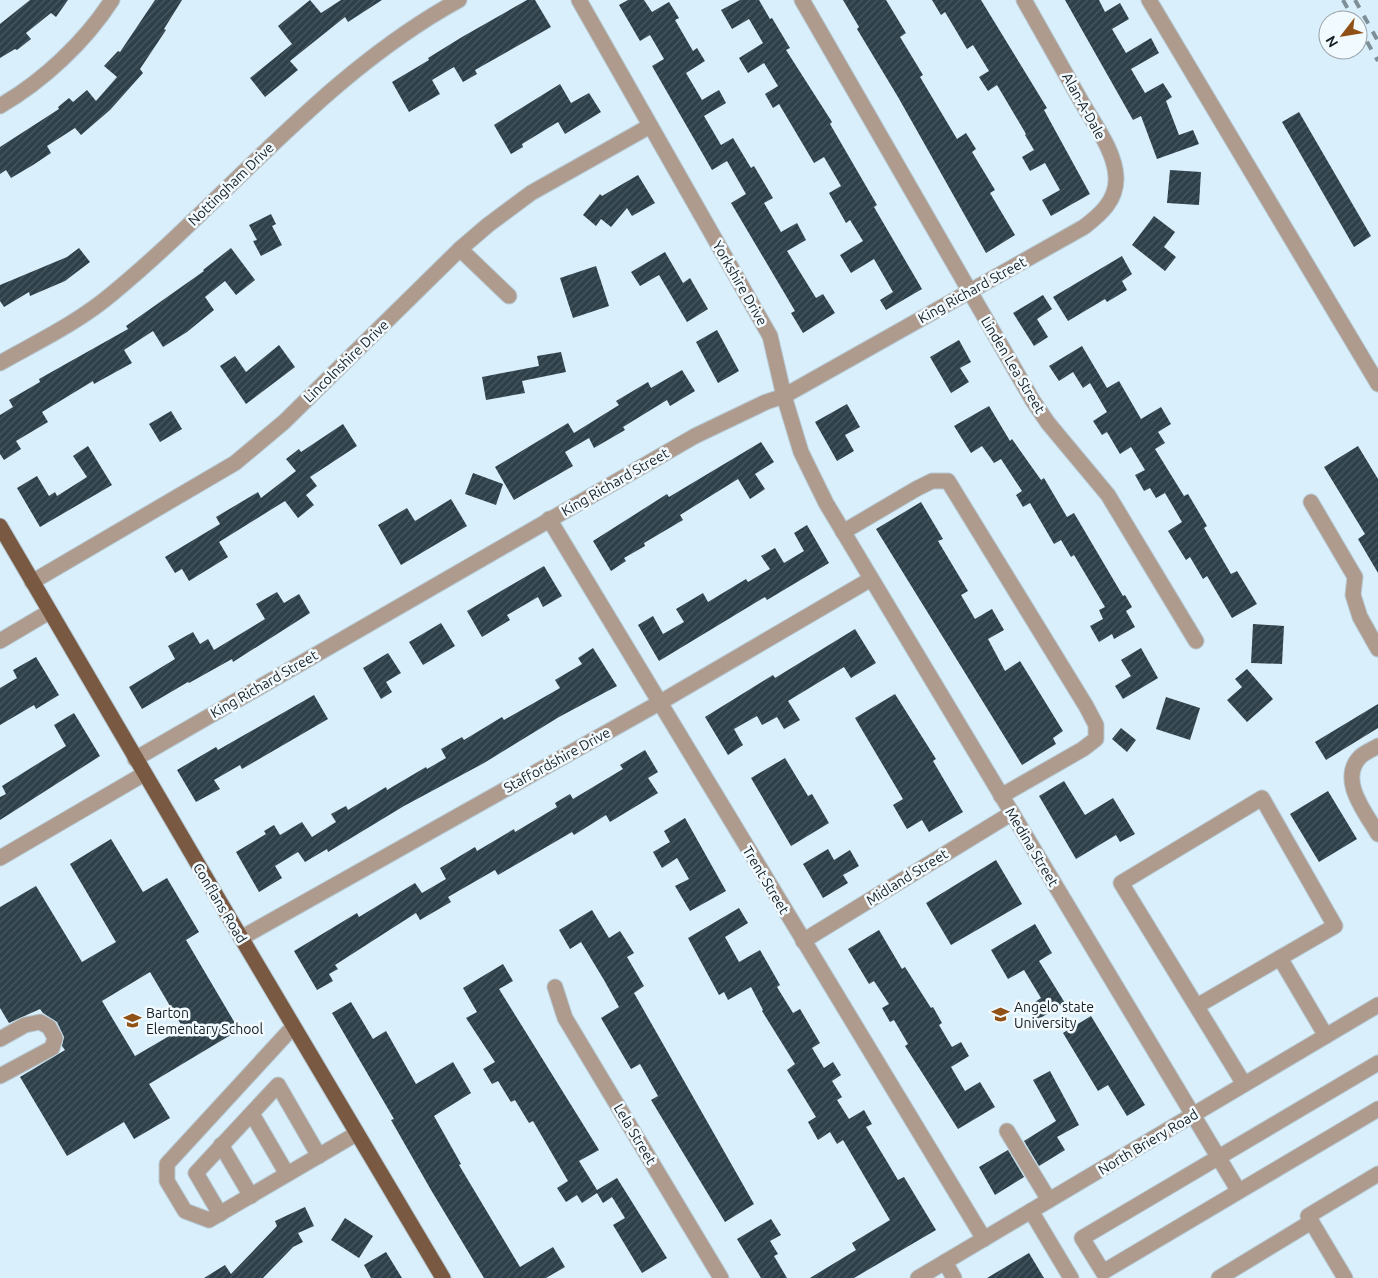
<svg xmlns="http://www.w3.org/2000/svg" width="1378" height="1278" viewBox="0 0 1378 1278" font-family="Ubuntu,sans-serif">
  <defs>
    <pattern id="building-hatch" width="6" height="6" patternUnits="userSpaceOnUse" patternTransform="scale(1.25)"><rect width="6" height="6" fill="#2e404a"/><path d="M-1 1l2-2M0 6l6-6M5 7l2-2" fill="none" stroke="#4a5961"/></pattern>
  </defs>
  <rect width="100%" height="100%" fill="#d9effb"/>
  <g fill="url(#building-hatch)" fill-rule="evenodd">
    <path d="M30,0H68L56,17L51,13L26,33L31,39L17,50L15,49L0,58V24Z"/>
    <path d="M155,0H182L164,29L166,30L140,69L143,73L110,110L81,135L75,128L47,146L51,153L33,165L11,178L6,170L0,174V147L59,109L58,107L69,98L73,102L87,90L96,101L117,77L104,66L118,51L120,52Z"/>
    <path d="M310,0L321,13L341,0H382L348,22L345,17L290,61L298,70L265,97L250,78L292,44L278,26Z"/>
    <path d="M527,0H535L551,27L475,70L477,74L463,82L454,67L432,80L440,94L409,112L392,82L429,60L428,58L462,37Z"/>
    <path d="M628,0H644L652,12L669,2L679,18L675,20L693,51L697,48L705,61L686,73L702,100L719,90L726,103L704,116L721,145L733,138L751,168L754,166L773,198L764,203L781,232L797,223L806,240L787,251L816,298L823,294L835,313L803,333L791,313L795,311L731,203L746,194L727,161L712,170L652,66L664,59L650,35L640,41L619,5Z"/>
    <path d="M740,0H759L770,19L772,18L790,48L786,50L832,122L830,124L877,205L874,207L922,289L886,310L880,300L893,292L874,259L851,273L840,255L863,241L850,220L846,223L829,193L841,186L824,157L814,163L779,104L773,108L765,94L778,86L764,63L748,73L739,58L763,43L749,19L732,29L721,10Z"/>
    <path d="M843,0H886L906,33L900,37L923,75L920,77L957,139L966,133L976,149L972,152L995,190L990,193L1015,235L986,253L898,97L857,29L859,27Z"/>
    <path d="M932,0H981L1047,108L1044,110L1090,194L1051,216L1042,200L1060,190L1045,163L1030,171L1022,157L1034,150L1025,135L1026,134L997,85L988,91L979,77L989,71L973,45L967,49L945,12L941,15Z"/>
    <path d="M1065,0H1099L1105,12L1120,3L1129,19L1112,29L1126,53L1151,38L1159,53L1131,69L1145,93L1163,83L1172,97L1166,101L1179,135L1193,130L1199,144L1157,159L1141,116L1133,120Z"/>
    <path d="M560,84L571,103L589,93L601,112L565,134L558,122L522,144L523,147L511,154L494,125Z"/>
    <path d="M1299,112L1371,236L1354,247L1282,122Z"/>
    <path d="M1170,170L1201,172L1199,205L1167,203Z"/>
    <path d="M638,175L655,203L632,216L627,208L611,227L601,219L596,226L583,215L600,194L602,196Z"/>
    <path d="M271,214L276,224L272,226L282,245L261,256L253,241L257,240L249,225Z"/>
    <path d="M1154,216L1175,232L1164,247L1176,257L1165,271L1132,245Z"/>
    <path d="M79,248L90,262L65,281L30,296L29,292L4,307L0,301V285L67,257Z"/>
    <path d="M231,248L255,280L236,295L225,281L205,297L214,310L187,332L163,347L153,331L124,350L132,363L94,384L93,381L42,412L48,422L16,441L21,449L4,460L0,454V415L13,407L9,400L40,382L39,379L128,329L126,326L204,271L203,270Z"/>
    <path d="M665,252L683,283L690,278L708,309L687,322L659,275L640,286L631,272Z"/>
    <path d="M1122,256L1132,274L1122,281L1127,290L1107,302L1105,299L1068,321L1053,297Z"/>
    <path d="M596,266L609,306L573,318L560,278Z"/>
    <path d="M1043,295L1052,309L1037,319L1048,337L1034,346L1013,313Z"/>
    <path d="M717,330L739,371L718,383L696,342Z"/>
    <path d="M959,340L971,362L960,368L969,382L951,393L930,357Z"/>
    <path d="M279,345L295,367L246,404L220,366L235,356L246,372Z"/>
    <path d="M1082,346L1107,388L1119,381L1141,419L1161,407L1171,424L1158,432L1165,443L1155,449L1184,496L1188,494L1207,526L1204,528L1231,574L1237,571L1257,604L1232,618L1207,576L1203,579L1190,557L1186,560L1168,531L1182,522L1165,493L1156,498L1150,488L1144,491L1135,475L1145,470L1131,447L1120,454L1107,432L1102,435L1093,421L1107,412L1090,383L1083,388L1073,372L1059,381L1049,366Z"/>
    <path d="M561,352L566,372L522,381L525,393L486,400L482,377L539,366L537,356Z"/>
    <path d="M682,370L695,391L670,406L667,400L623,427L625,430L594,448L589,438L565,452L573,466L514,500L495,467L568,423L574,433L619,405L616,401L648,382L651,388Z"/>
    <path d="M847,404L860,427L845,435L854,451L837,461L815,422Z"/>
    <path d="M989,406L1010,441L1012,439L1041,480L1044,478L1067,517L1074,513L1123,596L1125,595L1132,607L1126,611L1135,627L1114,639L1112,634L1099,642L1090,626L1103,619L1099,610L1105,607L1074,555L1071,557L1061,540L1054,544L1030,503L1023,507L1016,495L1022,491L1001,459L994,463L982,446L971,453L954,426Z"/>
    <path d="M171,411L182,429L160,442L149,424Z"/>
    <path d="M343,424L357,446L310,477L317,486L306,495L314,505L298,518L285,501L219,542L228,557L189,581L182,569L175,573L165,557L220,524L216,517L258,492L261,498L296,471L286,459L299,449L301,452Z"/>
    <path d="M761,442L774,462L755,474L765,489L750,499L738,479L680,515L683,520L644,543L645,546L624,558L626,561L611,571L593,541L667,494L669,497Z"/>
    <path d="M88,446L112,485L40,527L17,488L37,476L49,496L55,492L57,496L87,477L73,456Z"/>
    <path d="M1358,446L1378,479V573L1358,539L1365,534L1324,467Z"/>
    <path d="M473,473L503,484L496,505L465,494Z"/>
    <path d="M451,499L467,526L401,565L378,525L407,508L415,521Z"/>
    <path d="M921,502L943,539L938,541L968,591L961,595L975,619L992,609L1004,630L988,639L1005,671L1020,661L1063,731L1053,738L1056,744L1022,765L876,529Z"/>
    <path d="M807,525L829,563L767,600L765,597L659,661L638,625L653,616L663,634L684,622L676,609L703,593L708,602L746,579L748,582L770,569L761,556L775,548L784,563L804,551L794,533Z"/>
    <path d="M544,566L562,596L543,607L538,597L507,615L510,620L482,637L467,611Z"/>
    <path d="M277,592L284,603L299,594L310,613L233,662L232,659L189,683L188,682L142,709L129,687L175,659L168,646L193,632L200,644L208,639L214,650L265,619L256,604Z"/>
    <path d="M441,623L455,646L423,665L409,642Z"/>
    <path d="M1253,624L1284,626L1282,664L1251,663Z"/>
    <path d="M855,629L876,663L851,678L844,667L788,701L800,720L784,729L777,717L762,725L757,716L734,729L743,745L728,755L705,717L773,675L775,678Z"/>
    <path d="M593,648L617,686L559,717L484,763L404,806L328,852L327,849L305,862L298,852L275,866L282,878L259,892L236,852L266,834L264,831L274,825L280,835L302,822L312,837L336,822L331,814L346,806L348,810L386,787L387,790L426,767L427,769L446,758L441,749L462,737L464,740L502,717L504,720L560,688L555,680L582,664L578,658Z"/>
    <path d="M1141,648L1158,678L1123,699L1115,686L1131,676L1121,660Z"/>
    <path d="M388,653L401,673L386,682L392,692L381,699L363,668Z"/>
    <path d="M36,657L59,695L36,709L34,705L0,725V688L17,678L13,670Z"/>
    <path d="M1247,669L1273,699L1247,722L1227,700L1242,687L1235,679Z"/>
    <path d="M895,694L936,759L933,761L963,812L929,832L922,820L907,829L893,805L903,799L855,718Z"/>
    <path d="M314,695L328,719L242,769L240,765L214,780L220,789L196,802L177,770L216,747L218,750Z"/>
    <path d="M1166,697L1200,708L1190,740L1156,729Z"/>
    <path d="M1378,704V728L1326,760L1315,742Z"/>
    <path d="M74,713L100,756L0,820V797L6,794L2,786L66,746L54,725Z"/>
    <path d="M1121,728L1136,740L1127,752L1112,739Z"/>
    <path d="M645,750L658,772L648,778L658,793L610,822L606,815L574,835L572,832L498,875L495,870L448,897L451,902L420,920L416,913L335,965L338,969L329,974L333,981L317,990L294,951L357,913L359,917L415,883L422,893L446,879L440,868L475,847L477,851L514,829L515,832L557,807L555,803L570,794L573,799L623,769L620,765Z"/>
    <path d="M785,758L808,796L812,794L829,823L791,846L751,778Z"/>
    <path d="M1064,781L1085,815L1113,798L1135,834L1120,842L1116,835L1076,859L1039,796Z"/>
    <path d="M1328,791L1357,839L1319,862L1290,814Z"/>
    <path d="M685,818L726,891L690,911L675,886L689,879L677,858L662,868L653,852L670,842L664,831Z"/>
    <path d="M111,839L143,892L167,878L199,932L186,940L239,1030L149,1084L170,1118L134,1139L124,1122L67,1156L20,1077L65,1050L62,1046L64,1037L57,1022L43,1013L40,1009L9,1023L0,1008V907L36,886L82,962L116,942L70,864ZM150,972L183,1028L135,1056L102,1001Z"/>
    <path d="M828,849L834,860L850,850L859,866L843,875L848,883L823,898L803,864Z"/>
    <path d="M996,860L1022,904L951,945L926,903Z"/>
    <path d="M739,908L748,923L725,937L739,962L760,950L780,985L777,987L793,1013L800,1009L820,1043L812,1048L824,1068L833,1062L841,1075L832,1081L842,1097L837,1100L849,1119L864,1110L872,1124L866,1127L886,1160L898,1180L904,1177L936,1230L854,1278H810L856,1250L852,1243L890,1220L843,1140L837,1144L830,1132L818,1140L808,1122L816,1117L787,1070L795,1064L762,1011L763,1010L751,987L728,1000L724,992L719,995L688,938Z"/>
    <path d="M592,910L609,938L620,931L634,953L627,957L644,986L634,993L754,1204L725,1222L651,1100L658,1096L640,1064L631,1069L601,1018L619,1007L604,980L581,942L570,949L559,930Z"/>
    <path d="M1035,924L1052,953L1039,961L1065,1003L1037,1020L1029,1006L1041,998L1024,970L1008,979L991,950Z"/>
    <path d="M879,930L902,969L905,967L931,1008L933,1007L942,1023L939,1025L952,1047L961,1042L969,1056L951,1067L965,1091L980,1082L995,1107L958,1129L905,1046L908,1044L894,1020L890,1022L882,1008L889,1004L874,981L869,984L848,949Z"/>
    <path d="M503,964L513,981L499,989L599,1150L579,1161L597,1190L617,1178L667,1258L642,1273L613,1225L625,1218L612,1197L603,1203L597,1193L582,1203L577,1195L566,1202L557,1188L568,1181L533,1121L529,1123L515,1100L511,1102L498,1081L492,1084L483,1069L495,1062L466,1018L477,1012L463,988Z"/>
    <path d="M351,1002L373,1039L386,1031L416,1084L453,1062L471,1093L434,1116L461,1164L459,1165L520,1267L553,1247L565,1267L546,1278H484L431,1190L391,1120L394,1119L332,1013Z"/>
    <path d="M1091,1016L1145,1105L1127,1116L1108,1085L1098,1091L1063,1033Z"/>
    <path d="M1050,1071L1079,1125L1057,1137L1065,1150L1039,1166L1024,1141L1056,1121L1033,1080Z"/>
    <path d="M1008,1150L1024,1177L995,1195L979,1167Z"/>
    <path d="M305,1207L314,1226L298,1233L303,1242L293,1247L263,1278H204L225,1265L231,1274L277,1226L275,1221Z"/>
    <path d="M345,1218L373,1236L359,1258L331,1240Z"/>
    <path d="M771,1219L781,1235L770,1241L778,1254L774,1256L787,1278H761L737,1239Z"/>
    <path d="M386,1252L402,1278H371L364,1265Z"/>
    <path d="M1029,1253L1044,1278H987Z"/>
  </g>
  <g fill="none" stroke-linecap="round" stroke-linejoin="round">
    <defs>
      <g id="minor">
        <path d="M579,0L770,336L784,396L801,452L826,503L1238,1190"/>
        <path d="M802,0L1033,401L1048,423L1108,495L1196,641"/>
        <path d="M1149,0L1378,384"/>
        <path d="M0,106C43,81 85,42 112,0"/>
        <path d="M460,249L509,296"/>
        <path d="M0,363C39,341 79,322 113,293C229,197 324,74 459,0"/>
        <path d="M1311,502L1355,577L1353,595L1360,617L1378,649"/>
        <path d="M549,519L984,1239"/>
        <path d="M843,532L916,489L932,481H948L1086,706L1096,725V739L1083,749L1001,796"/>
        <path d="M32,582L235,463L284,422L460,249L488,225L531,193L650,126"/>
        <path d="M0,641L49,612"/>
        <path d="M1378,746C1373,749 1366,752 1361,756C1337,779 1366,813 1378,834"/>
        <path d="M135,759L695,436L766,402L784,396L1084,227C1101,214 1117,200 1116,177C1115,151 1094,124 1081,101C1062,67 1043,34 1024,0"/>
        <path d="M0,858L144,774"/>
        <path d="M241,938L659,703L871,579"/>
        <path d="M803,941L1012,813"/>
        <path d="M1280,958L1326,1036"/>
        <path d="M555,987L565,1018L721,1278"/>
        <path d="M1197,1006L1335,926L1262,798L1121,883L1244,1084"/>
        <path d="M293,1027L167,1164V1181L185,1211L209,1220L356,1134"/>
        <path d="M0,1039L25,1025L40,1022L49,1027L55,1038L52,1048L0,1076"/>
        <path d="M1378,1063L1082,1238L1103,1272L1378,1109"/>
        <path d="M252,1114L287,1174"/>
        <path d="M1007,1131L1049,1200"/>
        <path d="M221,1145L251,1196"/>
        <path d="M1031,1211L1071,1278"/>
        <path d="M220,1214L196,1173L278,1085L319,1156"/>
        <path d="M945,1262L954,1278"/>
        <path d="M918,1278L1378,1005"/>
        <path d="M1219,1278L1311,1222"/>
        <path d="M1345,1278L1308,1216L1378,1174"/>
      </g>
      <path id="major" d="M0,526L230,919L443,1278"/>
    </defs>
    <use href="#minor" stroke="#b6c9d4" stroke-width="17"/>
    <use href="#major" stroke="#b6c9d4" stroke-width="17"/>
    <use href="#minor" stroke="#ae9b8d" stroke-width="15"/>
    <use href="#major" stroke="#795941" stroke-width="15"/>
    <g stroke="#7f8f97" stroke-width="4" stroke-dasharray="9 9" stroke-linecap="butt">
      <path d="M1343,0L1354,20"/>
      <path d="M1355,0L1378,41"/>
      <path d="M1358,26L1378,61"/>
    </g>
  </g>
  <defs>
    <symbol id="university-bare" viewBox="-9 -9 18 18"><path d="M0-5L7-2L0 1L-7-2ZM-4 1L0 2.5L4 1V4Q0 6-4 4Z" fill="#8f5116" stroke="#f1faff" stroke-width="2.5" paint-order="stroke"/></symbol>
    <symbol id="school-bare" viewBox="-9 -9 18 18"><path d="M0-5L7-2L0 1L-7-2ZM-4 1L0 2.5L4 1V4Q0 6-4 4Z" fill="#8f5116" stroke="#f1faff" stroke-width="2.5" paint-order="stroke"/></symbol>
  </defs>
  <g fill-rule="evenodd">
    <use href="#university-bare" x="988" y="1002" width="25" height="25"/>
    <use href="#school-bare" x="120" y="1008" width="25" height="25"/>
  </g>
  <g text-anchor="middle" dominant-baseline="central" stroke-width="5" stroke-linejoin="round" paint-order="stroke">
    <g font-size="14" fill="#151d21" stroke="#f1faff">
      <text transform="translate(1084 106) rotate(61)">Alan-A-Dale</text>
      <text transform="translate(231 184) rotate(-44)">Nottingham Drive</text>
      <text transform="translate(740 283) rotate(60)">Yorkshire Drive</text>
      <text transform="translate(972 290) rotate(-29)">King Richard Street</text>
      <text transform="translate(346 361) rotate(-44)">Lincolnshire Drive</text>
      <text transform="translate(1013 365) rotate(59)">Linden Lea Street</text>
      <text transform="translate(615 482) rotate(-30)">King Richard Street</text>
      <text transform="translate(264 684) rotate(-30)">King Richard Street</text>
      <text transform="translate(557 760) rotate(-29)">Staffordshire Drive</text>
      <text transform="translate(1032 847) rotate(59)">Medina Street</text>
      <text transform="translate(907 877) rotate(-32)">Midland Street</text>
      <text transform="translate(766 880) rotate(59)">Trent Street</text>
      <text transform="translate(220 903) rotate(59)">Conflans Road</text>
      <text transform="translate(635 1134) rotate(59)">Lela Street</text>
      <text transform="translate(1148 1142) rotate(-31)">North Briery Road</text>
    </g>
    <g font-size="14" fill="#151d21" stroke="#f1faff" text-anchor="start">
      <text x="1014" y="1007">Angelo state<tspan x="1014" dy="16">University</tspan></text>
      <text x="146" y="1013">Barton<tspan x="146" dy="16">Elementary School</tspan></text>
    </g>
  </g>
  <g transform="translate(1343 35) rotate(239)"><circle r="24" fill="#f1faff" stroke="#99a2a6"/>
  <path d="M0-4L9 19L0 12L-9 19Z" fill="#8f5116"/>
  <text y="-8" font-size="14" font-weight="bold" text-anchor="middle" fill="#151d21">N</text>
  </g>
</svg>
